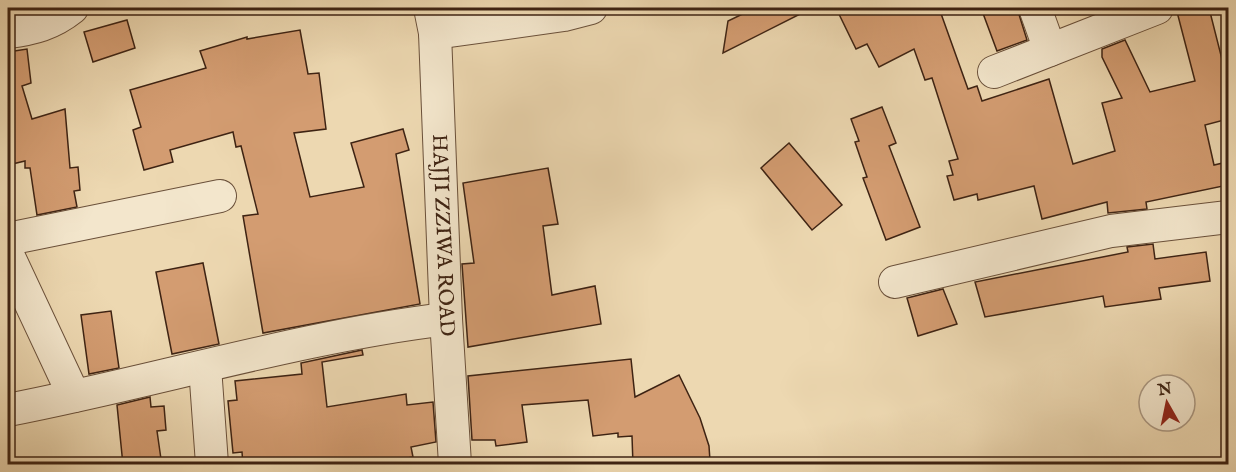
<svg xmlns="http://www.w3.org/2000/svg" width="1236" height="472" viewBox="0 0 1236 472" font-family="'IM FELL English',serif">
  <rect width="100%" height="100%" fill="#edd8b1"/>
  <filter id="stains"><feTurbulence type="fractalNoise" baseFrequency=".00333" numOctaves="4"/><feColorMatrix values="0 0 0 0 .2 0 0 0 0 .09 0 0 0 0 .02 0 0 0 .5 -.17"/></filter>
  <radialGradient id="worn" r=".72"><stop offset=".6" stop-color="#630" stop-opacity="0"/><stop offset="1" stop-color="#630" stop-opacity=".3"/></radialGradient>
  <g fill="#d39c71" stroke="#3e2313" stroke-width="1.5">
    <path d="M755,8H812L723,53L728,21Z"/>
    <path d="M836,8H939L968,89L977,86L982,101L1049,79L1073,164L1115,151L1102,103L1122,98L1102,57V49L1125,40L1150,92L1195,81L1176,8H1209L1228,83V119L1205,125L1214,165L1223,163L1228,185L1146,202L1147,209L1108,213L1107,202L1042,219L1034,186L978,200L977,194L954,200L947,176L953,175L949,161L958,159L932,78L925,80L914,49L879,67L867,44L856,49Z"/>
    <path d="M981,8H1017L1027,40L997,51Z"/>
    <path d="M127,20L135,48L93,62L84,32Z"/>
    <path d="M300,30L308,74L319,73L326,129L294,133L310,197L364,187L351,143L403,129L409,150L396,154L420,304L263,333L243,216L258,214L241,146L236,147L233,132L170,150L173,162L144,170L133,130L141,127L130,90L206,68L200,51L247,37V39Z"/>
    <path d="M27,49L31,83L22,86L32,119L65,109L70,168L78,167L80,190L74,191L77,207L37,215L30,168H25V161L8,165V52Z"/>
    <path d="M882,107L896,143L889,146L920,227L886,240L863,178L867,177L855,142L859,141L851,119Z"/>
    <path d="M789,143L842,205L812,230L761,168Z"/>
    <path d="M548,168L558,224L543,226L552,295L595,286L601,324L468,347L462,264L474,263L463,183Z"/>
    <path d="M1153,244L1155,259L1206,252L1210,281L1159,288L1161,299L1105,307L1103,296L985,317L975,282L1128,252L1127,247Z"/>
    <path d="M203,263L219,344L172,354L156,272Z"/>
    <path d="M943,289L957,324L918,336L907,298Z"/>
    <path d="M111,311L119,368L89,374L81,315Z"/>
    <path d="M362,350L363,355L322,362L327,407L406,394L407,405L433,402L436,442L411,447L413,457L389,461L388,459L326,465H243L242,452L233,453L228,401L237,400L235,381L302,374L301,363Z"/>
    <path d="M631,359L635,397L679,375L700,418L709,446L710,461L633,465L632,436L618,437V433L593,436L588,400L522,405L527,442L496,446L495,440H472L468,376Z"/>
    <path d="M150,397L151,407L164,406L166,430L157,431L161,459L123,465L117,405Z"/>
  </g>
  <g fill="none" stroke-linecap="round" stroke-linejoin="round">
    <defs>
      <g id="street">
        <path id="s1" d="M430,8L435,33L446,319L455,464"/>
        <path d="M1035,8L1050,50"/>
        <path d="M8,32C33,29 52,24 72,8"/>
        <path d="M435,33L564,15L591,8"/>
        <path d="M994,72L1157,8"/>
        <path d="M8,239L220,196"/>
        <path d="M8,255L74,396"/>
        <path d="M895,282L1111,231L1228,217"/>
        <path d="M205,367L212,464"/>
        <path d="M8,410C154,382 298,337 446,319"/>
      </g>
    </defs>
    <use href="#street" stroke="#6a503a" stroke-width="34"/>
    <use href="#street" stroke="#f3e6cc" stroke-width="32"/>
  </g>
  <g text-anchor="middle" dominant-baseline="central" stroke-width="4.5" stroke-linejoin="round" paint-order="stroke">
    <g font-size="21" fill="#3e2313" stroke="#f3e6cc">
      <text stroke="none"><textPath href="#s1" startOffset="228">HAJJI ZZIWA ROAD</textPath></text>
    </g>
  </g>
  <rect width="1236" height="472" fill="none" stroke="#edd8b1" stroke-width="30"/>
  <rect x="9" y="9" width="1218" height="454" fill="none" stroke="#3e2313" stroke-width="3"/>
  <rect x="15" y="15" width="1206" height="442" fill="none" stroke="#3e2313" stroke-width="1.5"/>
  <g transform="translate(1167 403) rotate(351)"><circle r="28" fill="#f3e6cc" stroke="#ab9882" stroke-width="1.5"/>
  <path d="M0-4.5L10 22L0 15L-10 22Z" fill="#8f2418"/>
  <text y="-9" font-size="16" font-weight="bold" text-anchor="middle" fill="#3e2313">N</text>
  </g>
  <rect width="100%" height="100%" filter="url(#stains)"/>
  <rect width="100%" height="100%" fill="url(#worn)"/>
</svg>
